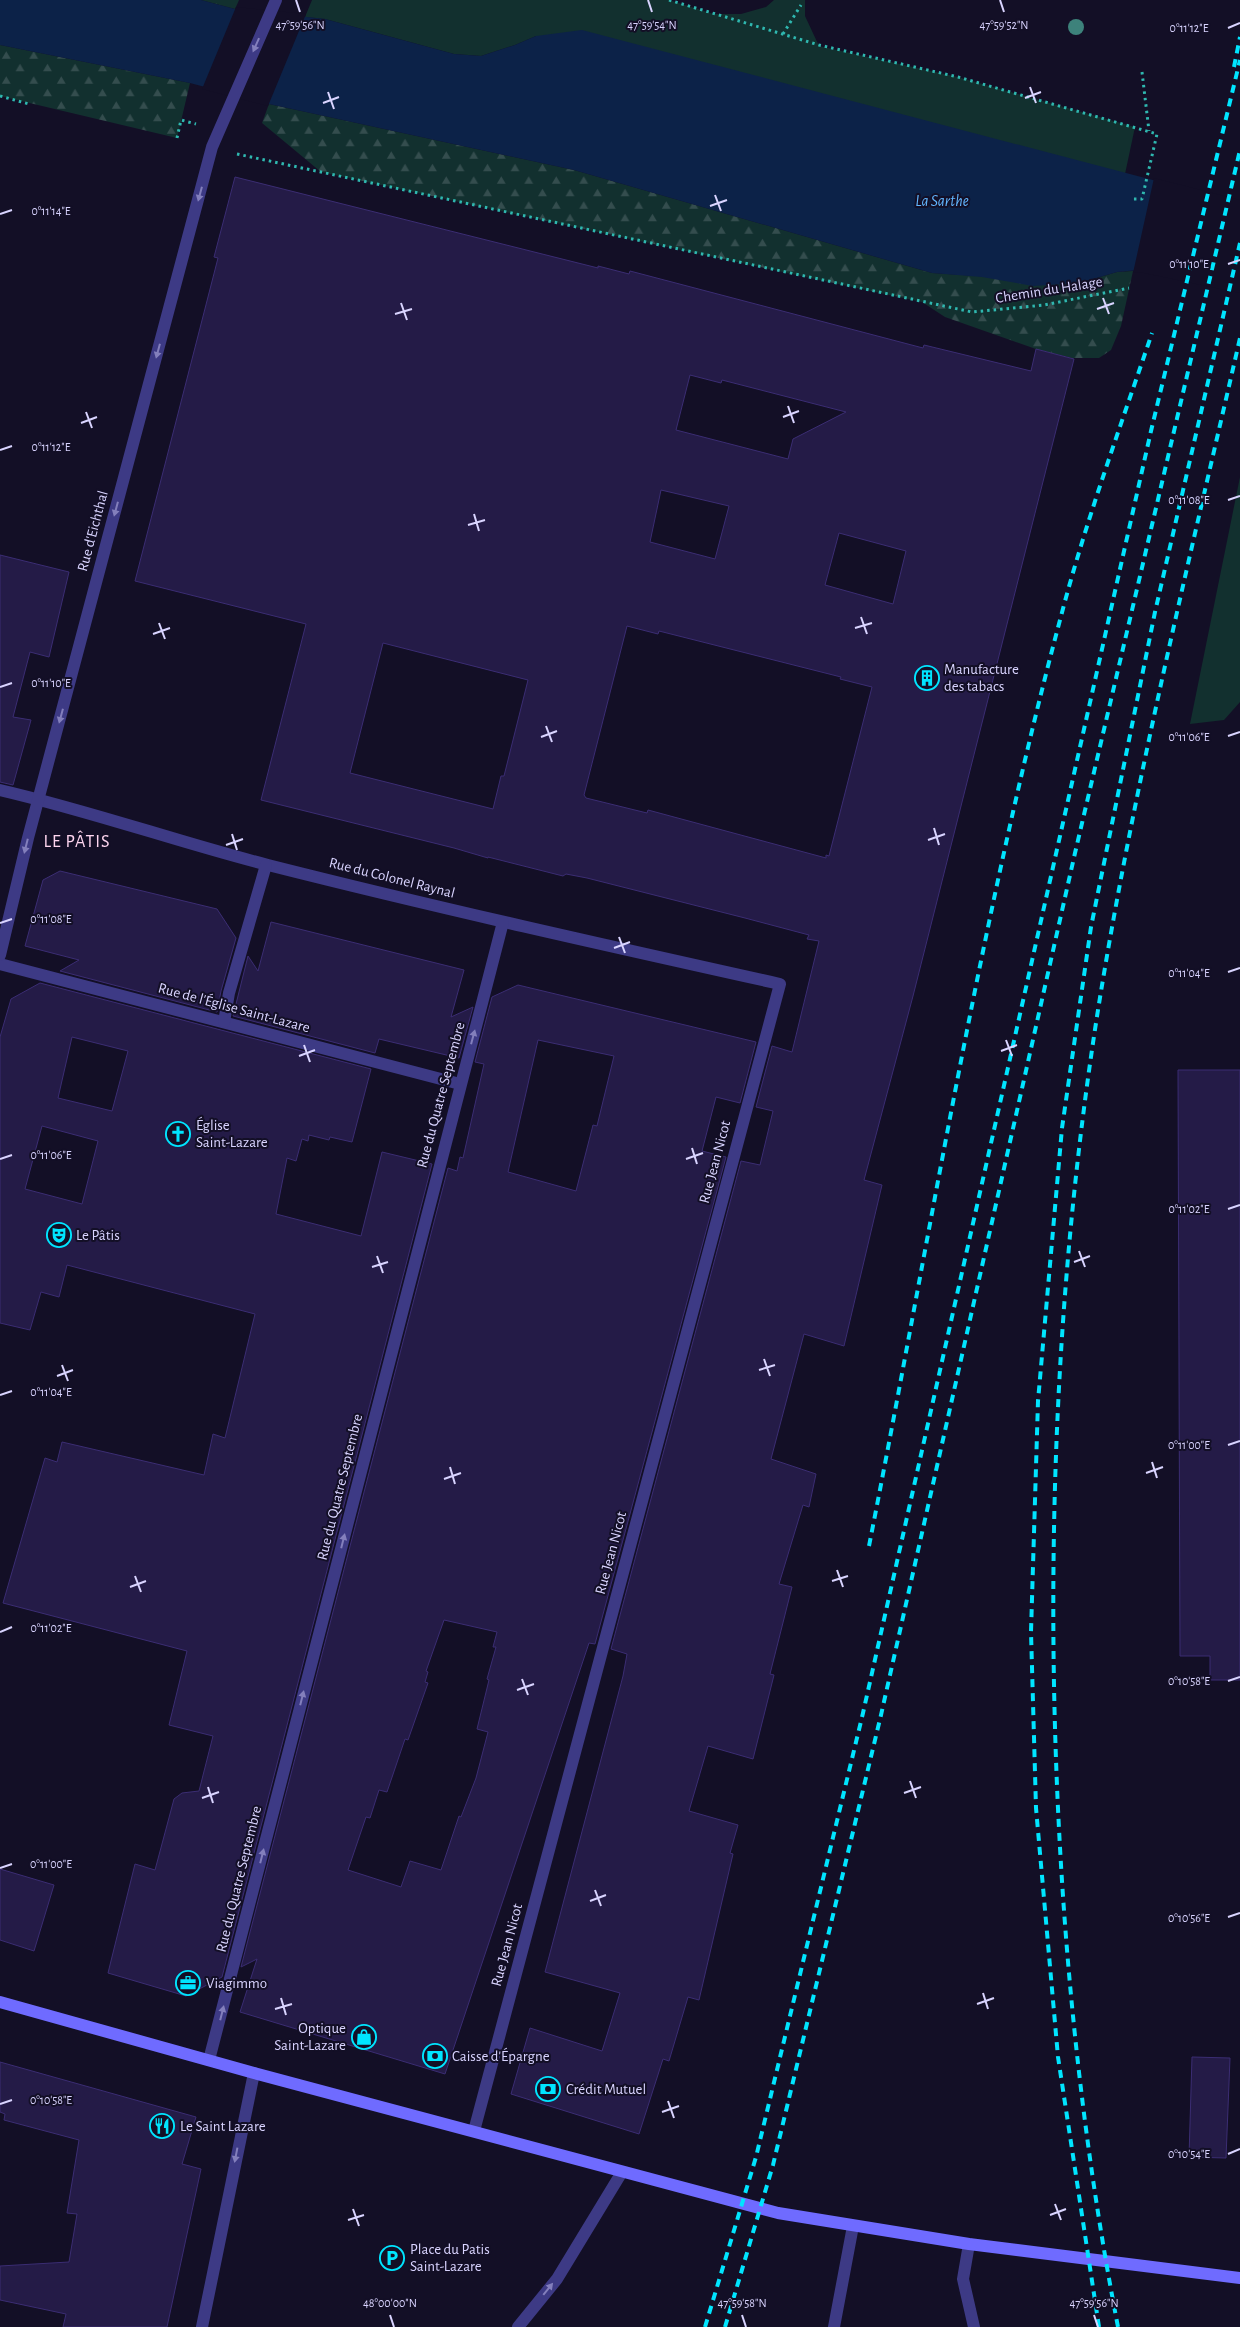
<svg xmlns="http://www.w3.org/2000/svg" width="1240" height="2327" viewBox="0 0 1240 2327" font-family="'Alegreya Sans',sans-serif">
  <defs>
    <pattern id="forest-firs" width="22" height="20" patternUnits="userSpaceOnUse" patternTransform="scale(1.25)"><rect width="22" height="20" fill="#12302f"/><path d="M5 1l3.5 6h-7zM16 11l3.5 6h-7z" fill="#344d4e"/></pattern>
    <pattern id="park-tufts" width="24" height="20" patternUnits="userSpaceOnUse" patternTransform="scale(1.25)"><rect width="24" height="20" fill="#12302f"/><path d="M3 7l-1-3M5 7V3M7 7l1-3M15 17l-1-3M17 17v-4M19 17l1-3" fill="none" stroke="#344d4e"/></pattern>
  </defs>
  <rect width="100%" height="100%" fill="#130f26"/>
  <g fill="#12302f">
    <path d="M312,0H669L714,14H741L766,7L774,0H805V16L819,46L958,77L1135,127L1125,174L536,36L515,45L481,56L454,54L325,19L305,17Z"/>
    <path d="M1240,477V702L1224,720L1190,724Z"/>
  </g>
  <g fill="url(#forest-firs)">
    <path d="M0,45L190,83L177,138L0,96Z"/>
    <path d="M269,104L574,170L932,273L1079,283L1117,272L1133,271L1121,326L1111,350L1099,358H1072L1036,349L945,317L922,302L321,172L262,123Z"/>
  </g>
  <path fill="url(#park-tufts)" d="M201,0H239L235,9Z"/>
  <path fill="#0c2248" d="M0,0H201L235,9L325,19L454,54L481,56L515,45L536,36L582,30L1240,203L1139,270L1117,272L1079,283L1033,286L982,277L932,273L574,170L269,104L190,83L0,45Z"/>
  <g fill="#130f26">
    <path d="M236,7L306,14L268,106L202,89Z"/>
    <path d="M1154,178L1240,200V293L1139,272L1133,273Z"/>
  </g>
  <g fill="#241b47" stroke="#3b2d73" fill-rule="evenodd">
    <path d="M235,177L598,268V266L629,274L630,271L923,348L924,345L1031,371L1036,349L1074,359L913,996L864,1180L882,1185L844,1346L804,1334L771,1459L816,1474L809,1507L803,1505L779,1584L792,1587L770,1674L774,1675L753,1759L708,1746L689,1811L738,1825L730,1853L733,1854L699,2000L688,1997L669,2061L663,2059L639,2134L511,2094L530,2028L602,2051L620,1993L545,1972L623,1676L627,1654L611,1649L741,1161L760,1165L773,1111L756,1107L772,1046L792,1052L819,941L807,939L809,935L745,918L587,878L566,874L563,876L488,857V858L454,848L261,800L306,624L135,581L218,258L214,257ZM690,375L721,383L722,380L846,412L793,439L788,459L676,430ZM661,490L729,506L715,559L650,542ZM839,533L906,551L893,604L825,585ZM627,626L658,634L659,631L841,677L840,679L872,687L829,856L826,855V858L648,810L647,813L586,798L584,795ZM383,643L528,680L504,776H501L493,809L350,773Z"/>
    <path d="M0,555L69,572L49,657L30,652L13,717L31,720L13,785L0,782Z"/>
    <path d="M60,871L217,909L236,938L221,991L217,1012L60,971L79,960L25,946L43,880Z"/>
    <path d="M271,922L464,970L451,1017L473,1007L459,1058L379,1039L375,1053L233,1016L248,956L258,971Z"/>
    <path d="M40,983L371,1069L352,1142L330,1137L329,1140L309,1135L308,1141L302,1139L296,1161L287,1158L276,1214L361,1236L382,1152L432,1164L222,1977L186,1996L108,1973L135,1864L155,1870L174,1799L182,1793L199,1791L213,1736L169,1725L187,1651L3,1603L45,1458L57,1462L62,1442L204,1475L213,1434L225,1438L255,1314L67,1265L59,1297L41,1292L30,1330L0,1323V1037L11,999ZM72,1037L128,1051L112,1111L58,1098ZM42,1126L98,1141L82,1204L25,1189Z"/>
    <path d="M518,985L756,1042L740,1103L716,1097L702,1151L726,1157L595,1644L589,1643L445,2074L240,2012L257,1959L241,1967L448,1168L457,1171L460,1157L463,1158L484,1064L475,1062L492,997ZM538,1040L614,1056L597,1126L593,1125L576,1191L508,1172ZM444,1620L497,1632L493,1647H496L487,1679L489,1680L477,1729L488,1732L476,1778L461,1817L459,1816L441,1870L410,1861L401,1887L348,1870L366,1817L370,1818L379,1790L387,1792L405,1739L408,1740L428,1683L425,1682L428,1672L426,1671Z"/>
    <path d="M1178,1070H1240V1680H1210V1656H1180Z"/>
    <path d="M0,1869L54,1885L34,1951L0,1940Z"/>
    <path d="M1192,2057L1230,2058L1226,2158L1189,2157Z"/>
    <path d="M0,2062L196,2117L182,2164L201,2169L167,2327H63L66,2314L0,2300V2266L69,2262L77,2214L67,2213L79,2140L4,2120L5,2114L0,2112Z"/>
  </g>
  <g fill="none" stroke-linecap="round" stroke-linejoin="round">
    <g stroke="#2fb8b0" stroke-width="3" stroke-dasharray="2.5 4" stroke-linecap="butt">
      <path d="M669,0L819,45L958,77L1157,134L1142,199H1133"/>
      <path d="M783,34L801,5"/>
      <path d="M1142,72L1149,131"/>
      <path d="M0,96L29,104"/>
      <path d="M177,138L181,120L196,124"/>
      <path d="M237,154L972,312L1044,305L1129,288"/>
    </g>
    <g stroke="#3d3a85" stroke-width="12">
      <path d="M0,790C91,811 178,842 268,865C438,908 609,946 780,984L474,2131"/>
      <path d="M0,964L460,1084"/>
      <path d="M224,1022L229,993L266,865"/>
      <path d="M209,2060L503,922"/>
      <path d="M969,2244L963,2279L974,2327"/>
      <path d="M202,2327L254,2073"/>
      <path d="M834,2327L853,2226"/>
    </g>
    <g stroke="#3d3a85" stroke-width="12">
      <path d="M0,955L28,838L212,147L276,0"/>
      <path d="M518,2327L557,2279L622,2172"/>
    </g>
    <path stroke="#6f6bff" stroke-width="12" d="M0,2002L254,2073L778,2213L969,2244L1240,2278"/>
    <g stroke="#00e5ff" stroke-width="4" stroke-dasharray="8 6" stroke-linecap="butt">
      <path d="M1234,67L1240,37"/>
      <path d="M869,1546C930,1237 979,925 1060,620C1085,523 1120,428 1152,333"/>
      <path d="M705,2327L756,2157L863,1713L1151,431L1240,60"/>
      <path d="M725,2327L773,2165L881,1715L1075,853L1240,150"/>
      <path d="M1099,2327L1058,2057L1036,1808L1031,1632L1038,1401L1062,1128L1091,927L1155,612L1240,243"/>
      <path d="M1118,2327C1077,2115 1058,1900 1054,1685C1050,1459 1063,1233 1098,1010C1134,784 1189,562 1240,338"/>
    </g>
  </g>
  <circle fill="#3d827b" cx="1076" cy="27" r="8"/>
  <defs><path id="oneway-solid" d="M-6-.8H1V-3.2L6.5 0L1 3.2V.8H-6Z" transform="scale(1.25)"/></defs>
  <g fill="#837fbc">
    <use href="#oneway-solid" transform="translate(256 45) rotate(114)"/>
    <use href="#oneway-solid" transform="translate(200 194) rotate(105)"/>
    <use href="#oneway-solid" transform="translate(158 351) rotate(105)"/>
    <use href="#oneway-solid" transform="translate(116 509) rotate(105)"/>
    <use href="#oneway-solid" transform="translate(61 716) rotate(105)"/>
    <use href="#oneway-solid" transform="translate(26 846) rotate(104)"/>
    <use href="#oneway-solid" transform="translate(473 1037) rotate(-75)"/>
    <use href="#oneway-solid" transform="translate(343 1541) rotate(-76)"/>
    <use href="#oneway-solid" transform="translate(302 1698) rotate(-76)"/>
    <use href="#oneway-solid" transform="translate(262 1856) rotate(-76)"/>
    <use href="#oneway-solid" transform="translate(222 2013) rotate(-76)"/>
    <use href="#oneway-solid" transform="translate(236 2155) rotate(101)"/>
    <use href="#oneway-solid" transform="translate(548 2289) rotate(-51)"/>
  </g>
  <path fill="none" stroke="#d9d4ff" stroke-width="2" d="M296,0L300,12M648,0L652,12M1000,0L1004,12M1228,28L1240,23M1030,87L1036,103M328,92L334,109M1025,98L1041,92M323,103L339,97M715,195L721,211M710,206L727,200M0,214L12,210M1228,264L1240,260M1103,298L1109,314M401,303L407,320M1097,309L1114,303M395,314L412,309M788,406L794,423M86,412L92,428M783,417L799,411M81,423L97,417M0,450L12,446M1228,500L1240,496M474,514L479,531M468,525L485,520M861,617L867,634M159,623L165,639M855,628L872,623M153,634L170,628M0,687L12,683M546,726L552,742M1228,736L1240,732M541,737L557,731M934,828L939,845M232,834L237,850M928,840L945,834M226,845L243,839M0,923L12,919M619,937L625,953M614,948L630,942M1228,972L1240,968M1006,1040L1012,1056M304,1045L310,1062M1001,1051L1017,1045M299,1056L315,1050M692,1148L697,1164M0,1159L12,1155M686,1159L703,1153M1228,1209L1240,1205M1079,1251L1085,1267M377,1256L383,1273M1074,1262L1090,1256M372,1267L388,1262M764,1359L770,1376M62,1365L68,1381M759,1370L775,1365M57,1376L73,1370M0,1395L12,1391M1228,1445L1240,1441M1152,1462L1157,1478M450,1467L455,1484M1146,1473L1163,1467M444,1479L461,1473M837,1570L843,1587M135,1576L141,1592M832,1581L848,1576M130,1587L146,1581M0,1632L12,1627M522,1679L528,1695M1228,1681L1240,1677M517,1690L534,1684M910,1781L916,1798M208,1787L213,1803M904,1793L921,1787M202,1798L219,1792M0,1868L12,1864M595,1890L601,1906M590,1901L606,1895M1228,1917L1240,1913M983,1993L988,2009M281,1998L286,2015M977,2004L994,1998M275,2009L292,2004M668,2101L674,2118M0,2104L12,2100M662,2112L679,2106M1228,2154L1240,2149M1055,2204L1061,2220M353,2209L359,2226M1050,2215L1066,2209M348,2220L364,2215M390,2315L394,2327M742,2315L746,2327M1094,2315L1098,2327"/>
  <defs>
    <symbol id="building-ring" viewBox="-11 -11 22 22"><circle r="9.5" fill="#130f26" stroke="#00e5ff" stroke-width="1.5"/><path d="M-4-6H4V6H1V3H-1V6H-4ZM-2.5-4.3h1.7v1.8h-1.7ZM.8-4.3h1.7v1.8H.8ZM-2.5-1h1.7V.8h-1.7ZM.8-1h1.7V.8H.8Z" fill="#00e5ff"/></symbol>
    <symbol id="church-ring" viewBox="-11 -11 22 22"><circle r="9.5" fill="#130f26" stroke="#00e5ff" stroke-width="1.5"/><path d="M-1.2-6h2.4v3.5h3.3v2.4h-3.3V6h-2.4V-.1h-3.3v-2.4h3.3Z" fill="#00e5ff"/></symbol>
    <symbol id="theatre-ring" viewBox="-11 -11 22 22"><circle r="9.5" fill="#130f26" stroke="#00e5ff" stroke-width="1.5"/><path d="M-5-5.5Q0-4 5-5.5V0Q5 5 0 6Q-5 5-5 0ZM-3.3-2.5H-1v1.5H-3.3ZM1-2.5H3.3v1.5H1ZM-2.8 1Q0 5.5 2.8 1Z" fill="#00e5ff"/></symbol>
    <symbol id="office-ring" viewBox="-11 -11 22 22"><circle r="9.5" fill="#130f26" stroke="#00e5ff" stroke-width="1.5"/><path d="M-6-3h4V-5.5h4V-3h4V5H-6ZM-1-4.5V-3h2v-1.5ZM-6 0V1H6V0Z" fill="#00e5ff"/></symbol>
    <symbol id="shop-ring" viewBox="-11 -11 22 22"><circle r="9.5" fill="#130f26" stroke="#00e5ff" stroke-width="1.5"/><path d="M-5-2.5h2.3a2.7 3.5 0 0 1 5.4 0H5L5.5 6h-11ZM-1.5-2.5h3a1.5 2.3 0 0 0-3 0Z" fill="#00e5ff"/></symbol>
    <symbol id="bank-ring" viewBox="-11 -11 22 22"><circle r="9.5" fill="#130f26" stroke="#00e5ff" stroke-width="1.5"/><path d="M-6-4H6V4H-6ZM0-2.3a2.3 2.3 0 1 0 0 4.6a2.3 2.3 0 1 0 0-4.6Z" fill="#00e5ff"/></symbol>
    <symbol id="restaurant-ring" viewBox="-11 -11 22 22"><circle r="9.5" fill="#130f26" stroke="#00e5ff" stroke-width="1.5"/><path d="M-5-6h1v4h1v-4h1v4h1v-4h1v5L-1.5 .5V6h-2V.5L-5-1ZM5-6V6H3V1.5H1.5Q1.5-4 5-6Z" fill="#00e5ff"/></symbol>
    <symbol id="parking-ring" viewBox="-11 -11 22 22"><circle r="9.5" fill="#130f26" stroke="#00e5ff" stroke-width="1.5"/><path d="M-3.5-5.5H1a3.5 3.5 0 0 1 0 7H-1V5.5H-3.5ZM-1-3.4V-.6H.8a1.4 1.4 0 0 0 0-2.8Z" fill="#00e5ff"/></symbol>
  </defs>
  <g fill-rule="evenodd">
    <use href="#building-ring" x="913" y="664" width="28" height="28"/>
    <use href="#church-ring" x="164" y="1120" width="28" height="28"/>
    <use href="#theatre-ring" x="45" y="1221" width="28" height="28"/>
    <use href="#office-ring" x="174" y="1969" width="28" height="28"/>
    <use href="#shop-ring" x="350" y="2023" width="28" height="28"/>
    <use href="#bank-ring" x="421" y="2042" width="28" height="28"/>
    <use href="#bank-ring" x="534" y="2075" width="28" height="28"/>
    <use href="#restaurant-ring" x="148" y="2112" width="28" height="28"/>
    <use href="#parking-ring" x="378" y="2244" width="28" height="28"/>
  </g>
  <g text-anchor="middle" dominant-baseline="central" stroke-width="4" stroke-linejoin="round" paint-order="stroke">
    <g font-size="15" fill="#d9d4ff" stroke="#130f26">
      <text transform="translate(1049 290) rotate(-9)">Chemin du Halage</text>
      <text transform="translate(93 531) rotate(-75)">Rue d'Eichthal</text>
      <text transform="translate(392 878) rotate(14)">Rue du Colonel Raynal</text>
      <text transform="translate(234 1008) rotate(15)">Rue de l'Église Saint-Lazare</text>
      <text transform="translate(441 1095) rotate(-75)">Rue du Quatre Septembre</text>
      <text transform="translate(715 1162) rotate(-75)">Rue Jean Nicot</text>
      <text transform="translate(340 1487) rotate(-76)">Rue du Quatre Septembre</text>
      <text transform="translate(611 1553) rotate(-75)">Rue Jean Nicot</text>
      <text transform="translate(239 1879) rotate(-76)">Rue du Quatre Septembre</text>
      <text transform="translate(507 1945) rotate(-75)">Rue Jean Nicot</text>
    </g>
    <g font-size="15" fill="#d9d4ff" stroke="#130f26" text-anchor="start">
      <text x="944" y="669">Manufacture<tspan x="944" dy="17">des tabacs</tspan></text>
      <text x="196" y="1125">Église<tspan x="196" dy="17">Saint-Lazare</tspan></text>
      <text x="76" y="1235">Le Pâtis</text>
      <text x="206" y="1983">Viagimmo</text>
      <text x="346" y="2028" text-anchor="end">Optique<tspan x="346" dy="17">Saint-Lazare</tspan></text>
      <text x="452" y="2056">Caisse d'Épargne</text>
      <text x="566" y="2089">Crédit Mutuel</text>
      <text x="180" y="2126">Le Saint Lazare</text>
      <text x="410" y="2249">Place du Patis<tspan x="410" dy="17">Saint-Lazare</tspan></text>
    </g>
    <g font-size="16" font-style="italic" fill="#62b6ff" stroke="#130f26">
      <text x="942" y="201">La Sarthe</text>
    </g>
    <g font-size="18" letter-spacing="1" fill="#ffd6f0" stroke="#130f26">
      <text x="77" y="842">LE PÂTIS</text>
    </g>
  </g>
  <g font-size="12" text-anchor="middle" fill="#d9d4ff" stroke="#130f26" stroke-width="4" stroke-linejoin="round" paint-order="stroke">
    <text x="300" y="29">47°59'56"N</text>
    <text x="652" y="29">47°59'54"N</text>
    <text x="1004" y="29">47°59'52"N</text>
    <text x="1189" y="32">0°11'12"E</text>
    <text x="51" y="215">0°11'14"E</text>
    <text x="1189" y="268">0°11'10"E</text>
    <text x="51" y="451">0°11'12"E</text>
    <text x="1189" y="504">0°11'08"E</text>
    <text x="51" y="687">0°11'10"E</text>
    <text x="1189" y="741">0°11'06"E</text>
    <text x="51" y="923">0°11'08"E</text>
    <text x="1189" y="977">0°11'04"E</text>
    <text x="51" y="1159">0°11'06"E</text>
    <text x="1189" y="1213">0°11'02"E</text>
    <text x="51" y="1396">0°11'04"E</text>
    <text x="1189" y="1449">0°11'00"E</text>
    <text x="51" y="1632">0°11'02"E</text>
    <text x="1189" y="1685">0°10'58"E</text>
    <text x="51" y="1868">0°11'00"E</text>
    <text x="1189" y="1922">0°10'56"E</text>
    <text x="51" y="2104">0°10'58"E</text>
    <text x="1189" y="2158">0°10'54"E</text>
    <text x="390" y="2307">48°00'00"N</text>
    <text x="742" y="2307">47°59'58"N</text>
    <text x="1094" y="2307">47°59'56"N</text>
  </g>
</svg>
